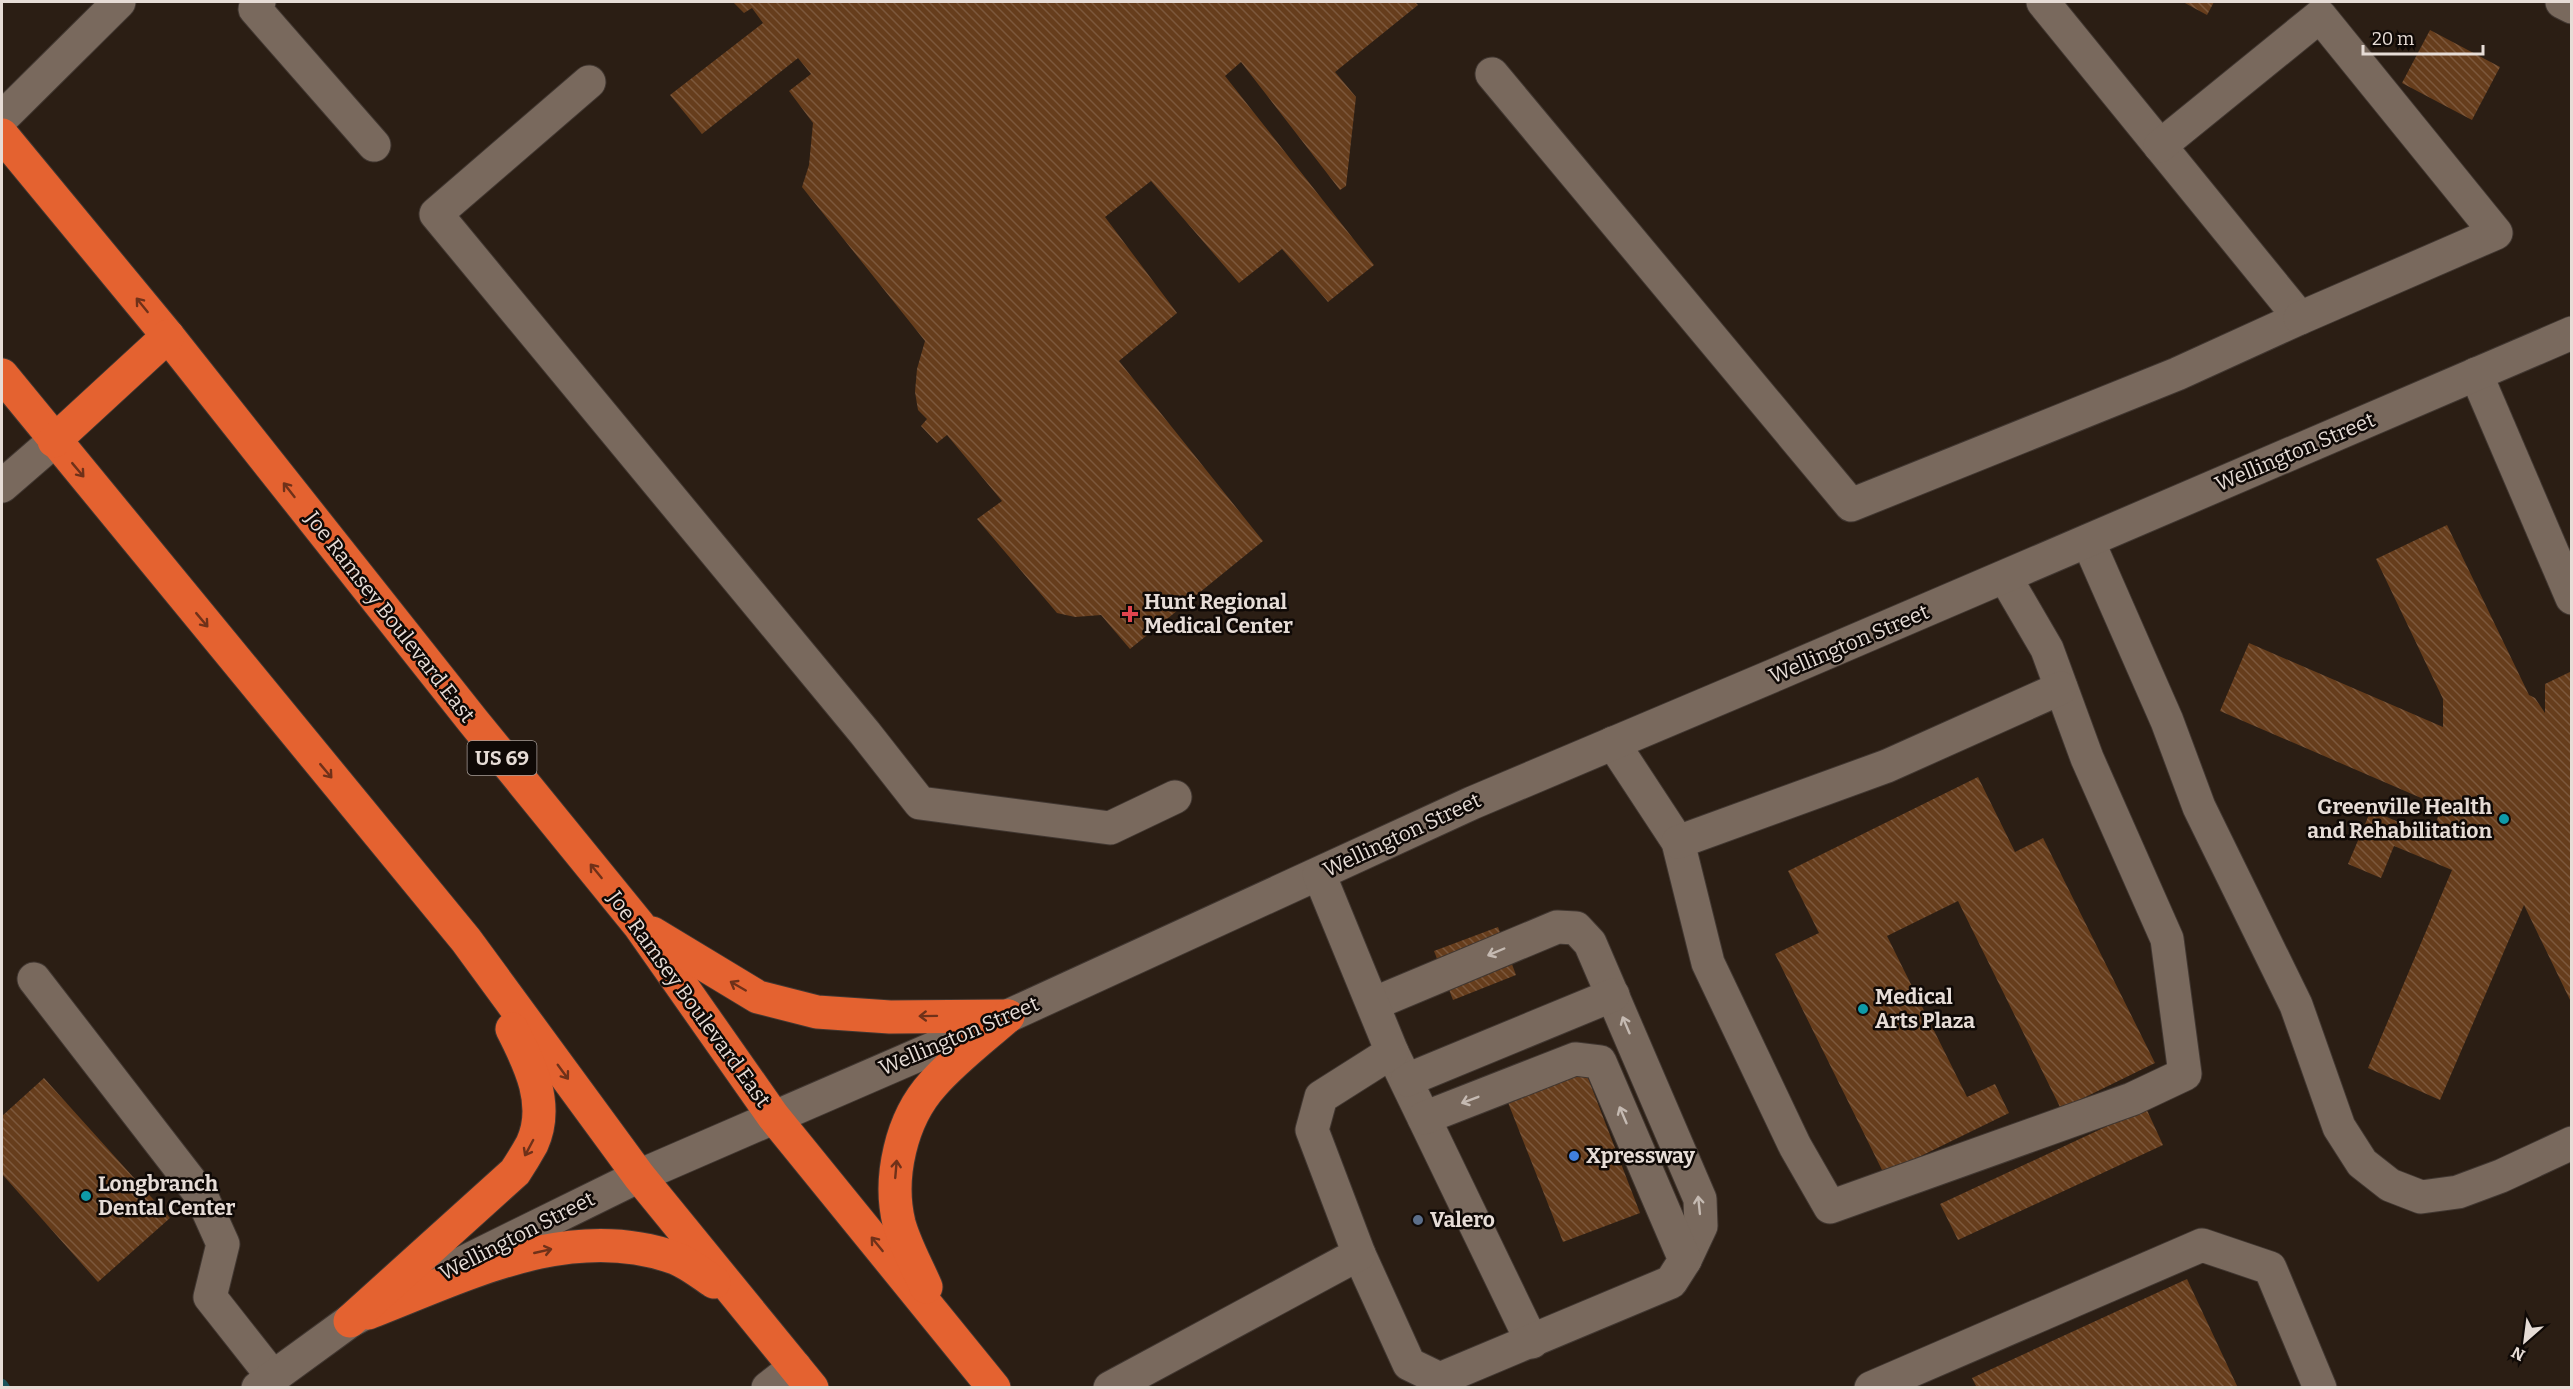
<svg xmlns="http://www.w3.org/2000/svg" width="2573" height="1389" viewBox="0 0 2573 1389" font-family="Bitter,serif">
  <defs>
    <pattern id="building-back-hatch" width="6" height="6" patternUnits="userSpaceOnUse" patternTransform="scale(1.5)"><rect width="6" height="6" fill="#663d1c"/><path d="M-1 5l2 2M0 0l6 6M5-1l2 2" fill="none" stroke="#7c583c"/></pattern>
  </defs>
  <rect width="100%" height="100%" fill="#2b1e14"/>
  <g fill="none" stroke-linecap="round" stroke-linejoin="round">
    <path stroke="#19525a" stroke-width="12" d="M2,1385L4,1388"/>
  </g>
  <g fill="url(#building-back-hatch)">
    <path d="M733,2H1415L1418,5L1335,72L1356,97L1346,186L1340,190L1241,62L1225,76L1374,265L1328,302L1282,249L1239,283L1151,181L1105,217L1177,313L1119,361L1263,541L1130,649L1101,615L1075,617L1057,613L977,519L1002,501L947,435L937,443L921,426L927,419L918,410L915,392L917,369L925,341L802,187L809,165L813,123L789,91L811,74L798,58L702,134L670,95L763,23L752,8L744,13Z"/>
    <path d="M2183,2H2214L2207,15Z"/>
    <path d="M2430,30L2500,67L2472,120L2402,83Z"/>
    <path d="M2447,525L2529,695L2535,698L2545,713V684L2572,671V1004L2524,905L2440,1100L2368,1068L2452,870L2394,846L2381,878L2348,864L2371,810L2412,828L2433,829L2442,807L2220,711L2249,643L2443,727V699L2376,559Z"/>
    <path d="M1978,777L2015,852L2043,838L2155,1063L2061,1109L1958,901L1887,936L1967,1097L1995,1084L2009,1113L1884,1174L1775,954L1819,933L1788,871Z"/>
    <path d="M1498,927L1516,975L1453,1000L1434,951Z"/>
    <path d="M1585,1070L1640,1213L1563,1242L1507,1100Z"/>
    <path d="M44,1078L170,1218L98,1282L2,1174V1116Z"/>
    <path d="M2146,1108L2163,1145L1958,1240L1940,1204Z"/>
    <path d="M2187,1279L2238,1388H1977L1972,1378Z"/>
  </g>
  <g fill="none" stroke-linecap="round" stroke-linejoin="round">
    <defs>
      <g id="minor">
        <path d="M259,2L255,9L374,145"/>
        <path d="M2562,2L2572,7"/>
        <path d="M1492,74L1851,505L2177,374L2300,318L2043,2"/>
        <path d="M589,82L436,214L865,733L920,803L1110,828L1175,797"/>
        <path d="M2,118L119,2"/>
        <path d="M2160,146L2320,16L2496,233L2300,318"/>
        <path d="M2476,374L2572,598"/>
        <path d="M2,486L54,441"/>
        <path d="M2088,541L2167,721L2199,807L2296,1005L2339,1127L2362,1163L2390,1185L2421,1197L2458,1192L2501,1176L2572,1143"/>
        <path d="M1613,743L1678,842L1708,963L1795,1146L1830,1207L2132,1099L2185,1074L2167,939L2087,758L2047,649L2005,577"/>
        <path d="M1678,842L1887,766L2061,688"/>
        <path d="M34,979L201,1195L223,1244L210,1297L273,1377"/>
        <path d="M1373,1004L1557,927L1576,928L1590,943L1700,1199L1701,1226L1685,1260"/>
        <path d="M1392,1052L1532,1342"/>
        <path d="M1407,1080L1613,995"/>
        <path d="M1359,1254L1409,1364L1440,1379L1671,1282L1685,1260L1600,1062L1575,1059L1424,1118"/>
        <path d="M446,1271L639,1176L1008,1016L1472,803L1777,674L2572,333"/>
        <path d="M258,1388L350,1321L376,1307"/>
        <path d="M768,1388L795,1367"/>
        <path d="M1110,1388L1359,1254L1312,1130L1321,1097L1392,1052L1319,874"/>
        <path d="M1871,1388L2202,1245L2270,1268L2320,1388"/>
      </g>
      <g id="highway">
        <path d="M2,135L168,336L473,721L639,925L773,1116L994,1388"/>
        <path d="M2,375L466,940L639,1176L812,1388"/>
        <path d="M54,441L168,336"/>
        <path d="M652,933L758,997L817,1012L890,1017L1008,1016"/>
        <path d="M926,1287C917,1266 905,1245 899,1223C888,1178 901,1119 933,1084C955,1059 983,1038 1008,1016"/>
        <path d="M368,1313C464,1276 570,1220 675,1258C688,1263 702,1274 714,1282"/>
        <path d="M350,1321L515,1172C521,1163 527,1153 532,1144C550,1105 530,1064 512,1029"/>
      </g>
    </defs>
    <use href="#minor" stroke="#413731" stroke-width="35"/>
    <use href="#highway" stroke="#413731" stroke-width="35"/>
    <use href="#minor" stroke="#79695d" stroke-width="33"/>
    <use href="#highway" stroke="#e46230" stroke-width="33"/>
  </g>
  <defs><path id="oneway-shaft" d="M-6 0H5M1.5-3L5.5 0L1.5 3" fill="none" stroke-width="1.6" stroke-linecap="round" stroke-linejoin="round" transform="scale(1.5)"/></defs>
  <g stroke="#6f3119">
    <use href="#oneway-shaft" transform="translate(142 305) rotate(-129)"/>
    <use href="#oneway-shaft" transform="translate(78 470) rotate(50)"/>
    <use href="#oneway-shaft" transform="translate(289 490) rotate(-128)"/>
    <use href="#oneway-shaft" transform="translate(202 620) rotate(50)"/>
    <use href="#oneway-shaft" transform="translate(326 771) rotate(50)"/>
    <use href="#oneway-shaft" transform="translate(596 871) rotate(-129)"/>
    <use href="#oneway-shaft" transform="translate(738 986) rotate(-150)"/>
    <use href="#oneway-shaft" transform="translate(928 1016) rotate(179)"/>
    <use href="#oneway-shaft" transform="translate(563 1072) rotate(54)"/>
    <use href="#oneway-shaft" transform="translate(529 1148) rotate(118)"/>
    <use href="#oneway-shaft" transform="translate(896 1169) rotate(-85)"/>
    <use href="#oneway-shaft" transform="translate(877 1244) rotate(-129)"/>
    <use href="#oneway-shaft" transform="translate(543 1251) rotate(-13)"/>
  </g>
  <g stroke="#c5bab2">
    <use href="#oneway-shaft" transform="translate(1496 952) rotate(157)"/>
    <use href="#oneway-shaft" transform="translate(1626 1025) rotate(-113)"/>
    <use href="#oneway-shaft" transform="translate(1470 1100) rotate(159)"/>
    <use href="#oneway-shaft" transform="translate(1623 1115) rotate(-113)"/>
    <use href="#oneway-shaft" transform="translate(1699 1205) rotate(-96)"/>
  </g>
  <path fill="#e0444e" stroke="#0f0906" stroke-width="2" d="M1127 605h6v6h6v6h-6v6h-6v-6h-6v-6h6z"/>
  <g fill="#0f9aa8" stroke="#0f0906" stroke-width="2">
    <circle cx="2504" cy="819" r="6"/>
    <circle cx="1863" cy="1009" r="6"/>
    <circle cx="86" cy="1196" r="6"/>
  </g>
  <circle fill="#3f7fe0" stroke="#0f0906" stroke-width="2" cx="1574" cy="1156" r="6"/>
  <circle fill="#5c6f8a" stroke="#0f0906" stroke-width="2" cx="1418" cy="1220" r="6"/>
  <g text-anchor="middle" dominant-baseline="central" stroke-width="5" stroke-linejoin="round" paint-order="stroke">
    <rect fill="#0f0906" stroke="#a69d98" stroke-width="1.5" x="467.5" y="741" width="69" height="34" rx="4.5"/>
    <g font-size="20" font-weight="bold" fill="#e6dcd6">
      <text x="502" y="758">US 69</text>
    </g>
    <g font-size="21" fill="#e6dcd6" stroke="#0f0906">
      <text transform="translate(2295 452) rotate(-23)">Wellington Street</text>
      <text transform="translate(390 617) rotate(52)">Joe Ramsey Boulevard East</text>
      <text transform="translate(1849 644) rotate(-23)">Wellington Street</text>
      <text transform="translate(1402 835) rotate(-25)">Wellington Street</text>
      <text transform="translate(689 999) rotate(54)">Joe Ramsey Boulevard East</text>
      <text transform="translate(959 1036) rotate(-23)">Wellington Street</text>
      <text transform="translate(517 1236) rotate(-27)">Wellington Street</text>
    </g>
    <g font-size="21" font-weight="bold" fill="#e6dcd6" stroke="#0f0906" text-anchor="start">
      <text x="1144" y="602">Hunt Regional<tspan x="1144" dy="24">Medical Center</tspan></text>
      <text x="2492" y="807" text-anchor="end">Greenville Health<tspan x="2492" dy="24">and Rehabilitation</tspan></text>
      <text x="1875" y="997">Medical<tspan x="1875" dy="24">Arts Plaza</tspan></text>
      <text x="1586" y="1156">Xpressway</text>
      <text x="98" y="1184">Longbranch<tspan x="98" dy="24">Dental Center</tspan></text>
      <text x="1430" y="1220">Valero</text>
    </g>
  </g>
  <rect width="2573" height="1389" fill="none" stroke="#e6dcd6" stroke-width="6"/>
  <g transform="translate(2525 1341) rotate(208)" stroke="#0f0906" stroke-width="4.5" paint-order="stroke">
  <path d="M0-4.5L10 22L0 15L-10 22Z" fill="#e6dcd6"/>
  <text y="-9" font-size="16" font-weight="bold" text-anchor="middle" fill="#e6dcd6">N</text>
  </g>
  <path d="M2363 45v9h120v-9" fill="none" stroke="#e6dcd6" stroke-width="3"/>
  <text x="2372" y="45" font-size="18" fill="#e6dcd6" stroke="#0f0906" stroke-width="4.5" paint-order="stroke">20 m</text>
</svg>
